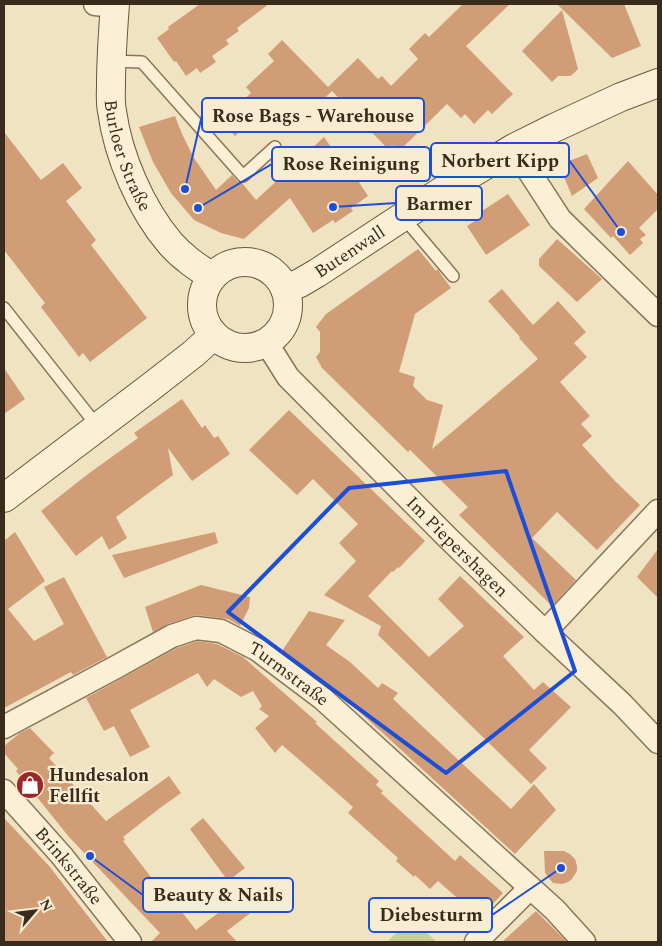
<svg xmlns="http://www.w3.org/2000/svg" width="662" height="946" viewBox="0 0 662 946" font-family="Spectral,serif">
  <rect width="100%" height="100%" fill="#f0e3c2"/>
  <path fill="#c7cf95" d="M411,919L437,942H387Z"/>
  <g fill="#d19d76">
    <path d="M200,4H269L237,28L239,31L226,40L229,44L212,56L216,62L200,73L197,68L186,76L176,61L174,62L157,38L169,29L168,27Z"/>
    <path d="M463,4H510L466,46L513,94L492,114L488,110L474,124L465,114L461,118L447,104L398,152L392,145L388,149L332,91L300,121L278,97L235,136L221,120L251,93L246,87L274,61L268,54L282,40L328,87L358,58L378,79L382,76L391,86L418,59L409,49L425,33L429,37Z"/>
    <path d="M557,4H624L641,46L612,58Z"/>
    <path d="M562,10L578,69L573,74L570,76H558L552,82L522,51Z"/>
    <path d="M175,116L182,134L194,158L216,190L232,175L237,181L242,183L256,200L324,137L340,160L343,158L368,196L351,208L353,211L335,223L333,220L313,233L290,198L244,239L221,233L194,220L171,193L153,162L139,127Z"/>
    <path d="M4,132L41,180L63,163L82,188L66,201L96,240L91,245L147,318L90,362L83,353L79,357L41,307L45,303L4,250Z"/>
    <path d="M587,154L598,178L572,196L559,165Z"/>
    <path d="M628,161L658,195V209L639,228L646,235L640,239L643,243L630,255L613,236L611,238L584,209Z"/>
    <path d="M508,194L530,225L486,255L467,226L481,217L479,213Z"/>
    <path d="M557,239L602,279L577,302L539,266V259Z"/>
    <path d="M418,249L436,271L438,269L440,273L451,288L415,314L399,372L415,377L413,386L427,400L443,405L432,449L538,359L519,338L520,337L488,301L502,289L533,325L558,301L586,332L574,343L587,357L560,382L590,416L581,424L592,436L582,445L615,481L640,505L597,550L557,512L532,538L576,580L552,606L459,515L468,507L410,450L408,452L322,368L316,357L320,352V332L316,327L326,314Z"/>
    <path d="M4,368L25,399L4,414Z"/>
    <path d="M182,399L202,428L205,425L214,438L218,436L230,454L192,481L168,448L173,475L116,517L127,538L109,550L102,536L76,556L41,511L88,474L138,438L134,433Z"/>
    <path d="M289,410L425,541L399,568L398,567L393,572L392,571L368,596L429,657L464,626L438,599L460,576L524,637L503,656L534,690L543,682L571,707L529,750L547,768L531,784L378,635L381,626L324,595L356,561L339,543L358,524L313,479L297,495L249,450Z"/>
    <path d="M15,532L45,581L8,609L34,641L64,624L44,587L64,577L107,657L73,675L71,672L4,708V541Z"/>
    <path d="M215,532L218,543L124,578L112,555Z"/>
    <path d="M658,549V598L637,577Z"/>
    <path d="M201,585L250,597L249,608L240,626L228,619L197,615L192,616L168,624L153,632L145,607Z"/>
    <path d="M309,611L345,620L326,645L350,662L378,688L382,683L398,693L393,699L511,809L534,784L556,810L515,854L340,694L319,680L282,651Z"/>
    <path d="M197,641L217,644L243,657L317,722L315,723L379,781L376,785L383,791L381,793L455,861L460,855L503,893L480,918L438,881L430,889L415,875L414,877L396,861L398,858L348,813L353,807L311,770L282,745L275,753L255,728L269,716L259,709L262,706L253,691L241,697L214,679L207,687L198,673L130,710L150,747L130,757L114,726L104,731L86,698L177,648Z"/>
    <path d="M30,728L54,753L49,758L106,821L169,776L181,793L160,808L123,837L125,840L123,841L161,890L163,888L196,930L249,889L261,905L227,931L237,942H151L160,933L69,837L16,771L18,769L4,753V746L20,733Z"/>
    <path d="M4,818L50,867L108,942H4Z"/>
    <path d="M203,818L245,868L228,881L190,829Z"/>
    <path d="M544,851H564L570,854L575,859L577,866V871L572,879L568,882L562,884L553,883L547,876L545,872Z"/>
    <path d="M536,911L567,942H502Z"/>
  </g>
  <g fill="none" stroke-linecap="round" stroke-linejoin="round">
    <defs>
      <g id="lane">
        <path d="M111,61L142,62L243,176L275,147"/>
        <path d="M403,217L453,276"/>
        <path d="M4,308L98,427"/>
      </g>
      <g id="street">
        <path d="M95,4L115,6"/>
        <path d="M514,148L560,219L658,315"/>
        <path id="s1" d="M266,342L288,377L448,538L545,632L622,704L658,742"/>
        <path d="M545,632L658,511"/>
        <path id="s2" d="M4,727L116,667L172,636L196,628L221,631L258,650L323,699L555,910L584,942"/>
        <path id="s3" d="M4,791L62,856L130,942"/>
        <path d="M476,942L530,888"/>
      </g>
      <g id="secondary">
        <path id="s4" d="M115,4C113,31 111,57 111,84C111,93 110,102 112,111C118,156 141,209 170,243C182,257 197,267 212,277"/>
        <circle cx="245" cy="305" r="43"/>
        <path id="s5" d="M285,289L300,283L317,273L442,191L514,148L554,128L621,97L658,83"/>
        <path d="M4,498L148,389L193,354L214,335"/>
      </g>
    </defs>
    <use href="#lane" stroke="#8b7458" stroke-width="14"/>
    <use href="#street" stroke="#8b7458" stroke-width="25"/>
    <use href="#secondary" stroke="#6d553b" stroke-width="30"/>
    <use href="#lane" stroke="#fbf0d6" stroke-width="11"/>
    <use href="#street" stroke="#fbf0d6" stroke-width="22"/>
    <use href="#secondary" stroke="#fbf0d6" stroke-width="28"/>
  </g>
  <path fill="none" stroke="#1d4ed8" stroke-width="4" stroke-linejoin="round" d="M506,471L575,671L446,773L228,612L349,488Z"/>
  <defs>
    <symbol id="shop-disc" viewBox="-11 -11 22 22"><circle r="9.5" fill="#9e2625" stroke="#f7edd2"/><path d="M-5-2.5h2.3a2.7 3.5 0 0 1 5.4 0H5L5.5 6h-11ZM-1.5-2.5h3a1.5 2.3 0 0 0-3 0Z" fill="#fff"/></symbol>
  </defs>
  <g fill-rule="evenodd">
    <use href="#shop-disc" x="14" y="769" width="32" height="32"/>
  </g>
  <g text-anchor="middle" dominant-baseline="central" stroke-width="4.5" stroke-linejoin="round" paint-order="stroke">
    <g font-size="18" fill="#3a2c1d" stroke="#f7edd2">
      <text stroke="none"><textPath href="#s4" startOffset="154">Burloer Straße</textPath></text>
      <text stroke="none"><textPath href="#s5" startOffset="75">Butenwall</textPath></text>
      <text stroke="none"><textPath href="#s1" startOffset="281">Im Piepershagen</textPath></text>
      <text stroke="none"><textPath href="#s2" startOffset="322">Turmstraße</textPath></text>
      <text stroke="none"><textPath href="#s3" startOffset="99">Brinkstraße</textPath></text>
    </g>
    <g font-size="18" font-weight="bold" fill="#3a2c1d" stroke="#f7edd2" text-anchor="start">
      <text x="49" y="775">Hundesalon<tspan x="49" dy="21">Fellfit</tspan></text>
    </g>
  </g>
  <path fill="none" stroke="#1d4ed8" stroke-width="2" d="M185 189L202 115M621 232L569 160M198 208L272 164M333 207L396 203M90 856L143 895M561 868L492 915"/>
  <g fill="#1d4ed8" stroke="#f7edd2" stroke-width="2">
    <circle cx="185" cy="189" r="5"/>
    <circle cx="621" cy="232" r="5"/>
    <circle cx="198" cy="208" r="5"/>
    <circle cx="333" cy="207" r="5"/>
    <circle cx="90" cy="856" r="5"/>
    <circle cx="561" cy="868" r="5"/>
  </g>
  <g fill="#f7edd2" stroke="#1d4ed8" stroke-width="2">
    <rect x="202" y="98" width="222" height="34" rx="5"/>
    <rect x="431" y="143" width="138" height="34" rx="5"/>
    <rect x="272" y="147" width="158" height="34" rx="5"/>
    <rect x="396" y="186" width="86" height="34" rx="5"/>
    <rect x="143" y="878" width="150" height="34" rx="5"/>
    <rect x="369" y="898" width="123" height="34" rx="5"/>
  </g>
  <g font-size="19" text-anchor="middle" font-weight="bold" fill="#3a2c1d">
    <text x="313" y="122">Rose Bags - Warehouse</text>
    <text x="500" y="167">Norbert Kipp</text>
    <text x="351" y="170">Rose Reinigung</text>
    <text x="439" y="210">Barmer</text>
    <text x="218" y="901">Beauty &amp; Nails</text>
    <text x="431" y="921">Diebesturm</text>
  </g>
  <rect width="662" height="946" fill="none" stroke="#3a2c1d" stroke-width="10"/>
  <g transform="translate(35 911) rotate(62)" stroke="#f7edd2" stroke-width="4" paint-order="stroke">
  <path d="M0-4L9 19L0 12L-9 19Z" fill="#3a2c1d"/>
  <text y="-8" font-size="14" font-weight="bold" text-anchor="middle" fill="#3a2c1d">N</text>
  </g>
</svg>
